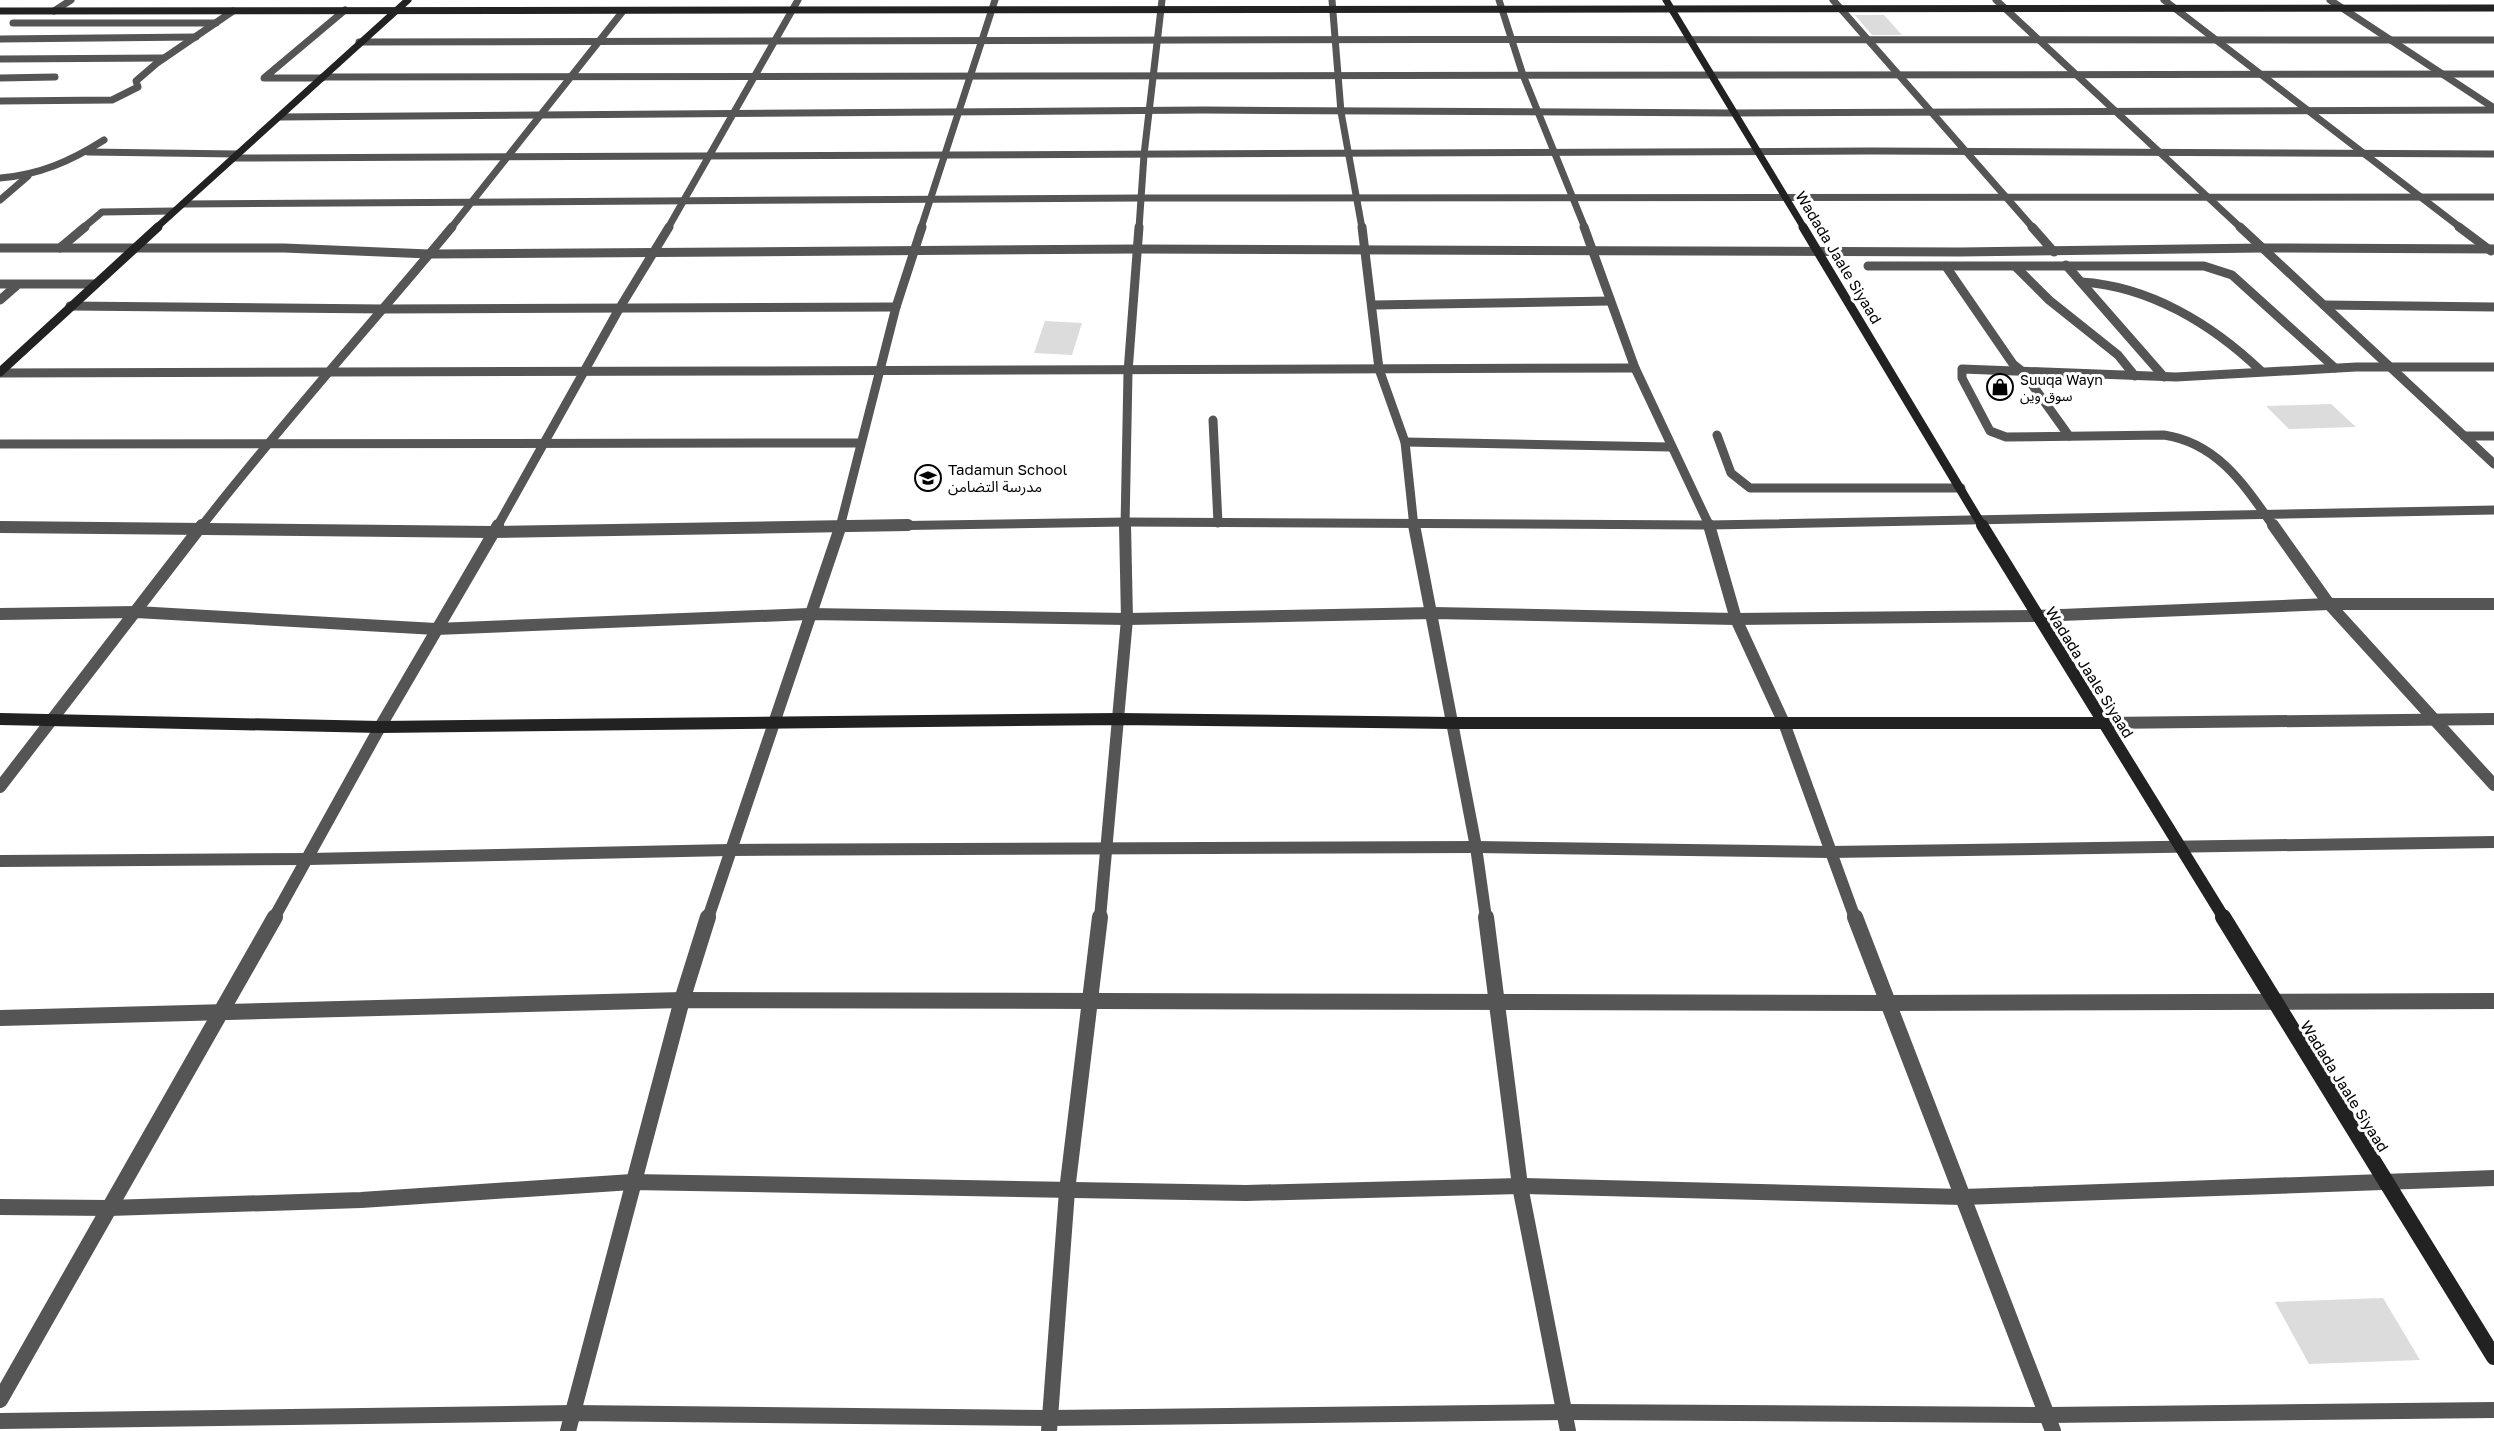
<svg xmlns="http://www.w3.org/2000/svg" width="2494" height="1431" viewBox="0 0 2494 1431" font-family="'Golos Text','Noto Sans Arabic',sans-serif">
  <rect width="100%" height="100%" fill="#fff"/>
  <g fill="#dcdcdc">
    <path d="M1855,15H1884L1902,35H1872Z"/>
    <path d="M1045,321L1082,323L1072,355L1034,353Z"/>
    <path d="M2331,404L2356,427L2289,429L2266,406Z"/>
    <path d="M2383,1298L2420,1360L2309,1364L2275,1302Z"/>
  </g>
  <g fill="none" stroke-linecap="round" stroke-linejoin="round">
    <g stroke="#555" stroke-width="7">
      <path d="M1332,0L1341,112L1362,228"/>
      <path d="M1499,0L1523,75L1585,228"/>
      <path d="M1833,0L2033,228"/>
      <path d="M1996,0L2241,228"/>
      <path d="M2164,0L2461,228"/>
      <path d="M2330,0L2494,108"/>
      <path d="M54,11L71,0"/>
      <path d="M13,23H216"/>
      <path d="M0,39L196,37"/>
      <path d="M359,42C1071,41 1782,37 2494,40"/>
      <path d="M0,59L164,58"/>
      <path d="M323,77L2494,74"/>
      <path d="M0,78L55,77"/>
      <path d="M322,78H264L345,10"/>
      <path d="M0,101L112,100L138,87L136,81L157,63L233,11"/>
      <path d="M279,117L1203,110L1736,113L2494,110"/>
      <path d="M88,152L237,154"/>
      <path d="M233,158L1871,151L2494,154"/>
      <path d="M0,178C39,175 71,161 104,140"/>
      <path d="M0,200L28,176"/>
      <path d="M183,204L1140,198L2494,197"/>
      <path d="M83,228L102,212L174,211"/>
      <path d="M451,228L623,11"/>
      <path d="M668,228L798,0"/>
      <path d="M921,228L995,0"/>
      <path d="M1139,228L1144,155L1162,0"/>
    </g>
    <g stroke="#555" stroke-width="9">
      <path d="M1362,227L1379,369L1405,442L1414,527"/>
      <path d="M1584,227L1635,368L1710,527"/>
      <path d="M2032,227L2054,252"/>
      <path d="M2240,227L2494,464"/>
      <path d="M2459,227L2491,251"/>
      <path d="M0,248H284L429,254L1137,249L1960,252L2262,248L2494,249"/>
      <path d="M60,248L85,227"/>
      <path d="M2066,265L2164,377"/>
      <path d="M1868,266H2204L2232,275L2335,368"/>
      <path d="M2016,267L2049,300L2118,355L2135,376"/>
      <path d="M1947,268L2013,364L2023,372L2069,436"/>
      <path d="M2081,282C2149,286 2212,324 2261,371"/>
      <path d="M0,284H95"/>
      <path d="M0,300L16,286"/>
      <path d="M1373,305L1610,301"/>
      <path d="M2324,305L2494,307"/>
      <path d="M70,306L384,309L896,307"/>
      <path d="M0,373C545,370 1090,372 1635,368"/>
      <path d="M1213,420L1218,523"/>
      <path d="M1717,435L1731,473L1750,488H1961"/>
      <path d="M2464,436H2494"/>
      <path d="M1405,442L1670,447"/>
      <path d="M0,444L860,443"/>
      <path d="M201,527C281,424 369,327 452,227"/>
      <path d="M497,527L619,309L669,227"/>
      <path d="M813,527L1125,522L1709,525L2494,510"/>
      <path d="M840,527L896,307L922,227"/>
      <path d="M1125,527L1128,372L1139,227"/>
      <path d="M2274,527C2245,486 2218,443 2164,435L2006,437L1990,431L1962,378V369L2176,377L2356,367H2494"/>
    </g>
    <g stroke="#555" stroke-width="12">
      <path d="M1414,525L1476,847L1486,918"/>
      <path d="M1709,525L1736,619L1784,723L1855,918"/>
      <path d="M2273,525L2329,604L2494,785"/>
      <path d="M0,527L492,532L908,525"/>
      <path d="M0,614L136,612L436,629L809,614L1127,619L1433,613L1736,619L2037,616L2329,604H2494"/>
      <path d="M2104,723L2494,719"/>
      <path d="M0,787L202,525"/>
      <path d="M0,861L309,859L729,850L1476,847L1830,852L2494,842"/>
      <path d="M274,918L380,727L498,525"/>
      <path d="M708,918L841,525"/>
      <path d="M1100,918L1127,619L1125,525"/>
    </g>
    <g stroke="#555" stroke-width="16">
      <path d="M1486,917L1520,1186L1568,1431"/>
      <path d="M1855,917L2053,1431"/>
      <path d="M0,1018L682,1000L1886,1003L2494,1001"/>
      <path d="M0,1207L109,1208L361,1200L632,1182L1246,1193L1520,1186L1963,1197L2494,1178"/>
      <path d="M0,1400L275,917"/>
      <path d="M0,1421L573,1413L1050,1418L1565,1412L2048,1415L2494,1410"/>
      <path d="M568,1431L682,1000L708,917"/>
      <path d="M1049,1431L1067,1191L1100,917"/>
    </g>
    <g stroke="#222" stroke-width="7">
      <path d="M1666,0L1804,228"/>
      <path d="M0,11L2494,8"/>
      <path d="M156,228L408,0"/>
    </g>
    <g stroke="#222" stroke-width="9">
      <path d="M1803,227L1983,527"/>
      <path d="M0,372L158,227"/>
    </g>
    <g stroke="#222" stroke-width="12">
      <path d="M1982,525L2224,918"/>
      <path d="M0,719L380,727L1118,719L1452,723H2104"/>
    </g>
    <path stroke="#222" stroke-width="16" d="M2223,917L2494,1357"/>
  </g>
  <defs>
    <symbol id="shop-ring" viewBox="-11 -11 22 22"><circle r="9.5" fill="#fff" stroke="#000" stroke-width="1.5"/><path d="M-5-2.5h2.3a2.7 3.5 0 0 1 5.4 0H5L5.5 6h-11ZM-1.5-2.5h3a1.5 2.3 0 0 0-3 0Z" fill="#000"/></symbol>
    <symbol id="school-ring" viewBox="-11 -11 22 22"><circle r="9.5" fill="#fff" stroke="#000" stroke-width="1.5"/><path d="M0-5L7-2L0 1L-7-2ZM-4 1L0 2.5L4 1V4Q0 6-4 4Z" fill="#000"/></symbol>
  </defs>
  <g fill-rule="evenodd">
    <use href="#shop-ring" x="1985" y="372" width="30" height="30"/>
    <use href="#school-ring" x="913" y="463" width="30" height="30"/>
  </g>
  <g text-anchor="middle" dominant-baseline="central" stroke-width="6" stroke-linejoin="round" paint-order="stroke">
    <g font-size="14" fill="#000" stroke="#fff" text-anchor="start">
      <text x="2020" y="379">Suuqa Wayn<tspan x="2020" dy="16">سوق وين</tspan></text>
    </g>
    <g font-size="15" fill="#000" stroke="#fff">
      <text transform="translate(1839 257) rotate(59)">Wadada Jaale Siyaad</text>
      <text transform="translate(2090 672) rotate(58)">Wadada Jaale Siyaad</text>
      <text transform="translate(2345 1086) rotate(58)">Wadada Jaale Siyaad</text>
    </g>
    <g font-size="15" fill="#000" stroke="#fff" text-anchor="start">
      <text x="948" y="469">Tadamun School<tspan x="948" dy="17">مدرسة التضامن</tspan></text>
    </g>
  </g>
</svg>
